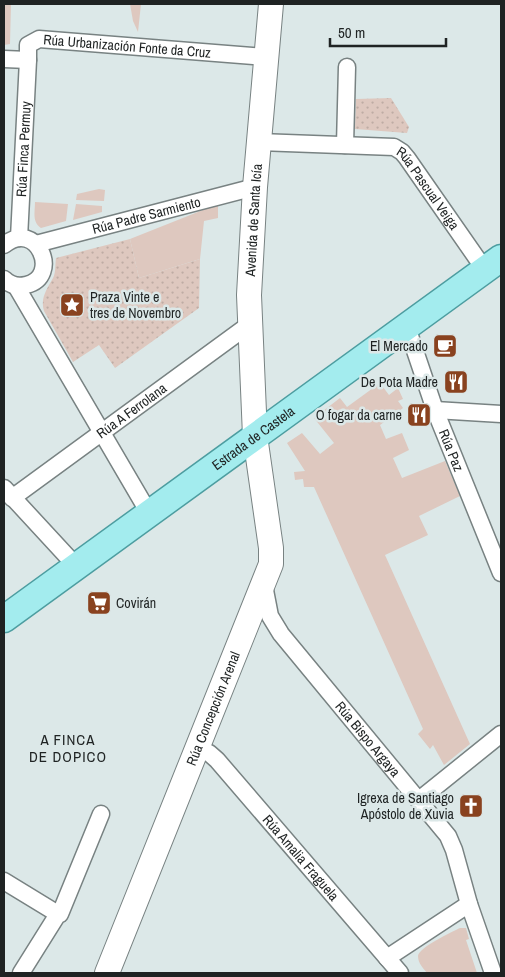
<svg xmlns="http://www.w3.org/2000/svg" width="505" height="977" viewBox="0 0 505 977" font-family="'Archivo Narrow',sans-serif">
  <defs>
    <pattern id="park-dots" width="8" height="8" patternUnits="userSpaceOnUse" patternTransform="scale(1.25)"><rect width="8" height="8" fill="#dec8bf"/><path d="M2 2h.1M6 6h.1" fill="none" stroke="#beaca4" stroke-width="1.8" stroke-linecap="round"/></pattern>
  </defs>
  <rect width="100%" height="100%" fill="#dce8e8"/>
  <g fill="#dec8bf">
    <path d="M4,4H11L10,44L4,45Z"/>
    <path d="M130,4H141L138,32L133,21Z"/>
    <path d="M99,189L105,190L104,201L76,200L77,194Z"/>
    <path d="M35,202L68,204L66,221L41,228C32,222 35,212 35,202Z"/>
    <path d="M76,204L102,206V212L73,220Z"/>
    <path d="M218,204V218L204,221L200,259L139,278L130,239Z"/>
    <path d="M380,383L389,395L398,388L403,399L398,401L403,408L380,425L386,439L402,433L409,450L393,458L402,478L445,461L460,496L419,516L428,535L385,555L470,744L444,765L433,745L430,749L418,734L423,729L314,487H304L303,479L295,480L294,472L305,471L287,443L302,433L320,454L334,443L314,418L340,398L347,407Z"/>
    <path d="M460,928H466L469,939L466,940L477,973H427C423,968 418,963 418,956C419,947 452,932 460,928Z"/>
  </g>
  <g fill="url(#park-dots)">
    <path d="M391,98L409,127L407,133L355,129L356,99Z"/>
    <path d="M130,239L139,278L200,259L199,308L115,368L99,345L73,362L44,311C40,298 47,289 53,278C56,273 55,264 56,258Z"/>
  </g>
  <g fill="none" stroke-linecap="round" stroke-linejoin="round">
    <defs>
      <g id="street">
        <path id="s1" d="M4,59L28,60V45L39,39L266,57"/>
        <path id="s2" d="M259,142L394,147L402,152L407,158L485,270"/>
        <path d="M345,145L347,67"/>
        <path id="s3" d="M19,238L28,60"/>
        <path id="s4" d="M36,244L255,187"/>
        <path d="M4,245C37,218 62,277 26,285C18,287 10,285 4,279"/>
        <path d="M16,286L149,513"/>
        <path id="s5" d="M407,327L435,410L501,573"/>
        <path d="M435,410L501,414"/>
        <path d="M4,488L76,566"/>
        <path id="s6" d="M12,498L250,324"/>
        <path id="s7" d="M264,585L270,616L281,634L448,836L454,850L469,904L493,973"/>
        <path id="s8" d="M198,749L209,753L217,760L400,973"/>
        <path d="M419,800L501,734"/>
        <path d="M4,881L58,914"/>
        <path d="M387,958L469,904"/>
        <path d="M21,973L58,914H60L101,814"/>
      </g>
      <g id="secondary">
        <path id="s9" d="M107,973L271,564V548L255,436L249,295L255,187L271,4"/>
      </g>
      <g id="primary">
        <path id="s10" d="M4,619L501,258"/>
      </g>
    </defs>
    <use href="#street" stroke="#788282" stroke-width="19"/>
    <use href="#secondary" stroke="#788282" stroke-width="26"/>
    <use href="#primary" stroke="#4d9da0" stroke-width="29"/>
    <use href="#street" stroke="#fff" stroke-width="16"/>
    <use href="#secondary" stroke="#fff" stroke-width="24"/>
    <use href="#primary" stroke="#a3ecee" stroke-width="26"/>
  </g>
  <defs>
    <symbol id="sight-square" viewBox="-11 -11 22 22"><rect x="-9" y="-9" width="18" height="18" rx="4" fill="#89421f" stroke="#dce8e8"/><path d="M0-6L1.8-2.2L6-1.7L2.9 1.2L3.7 5.4L0 3.3L-3.7 5.4L-2.9 1.2L-6-1.7L-1.8-2.2Z" fill="#fff"/></symbol>
    <symbol id="cafe-square" viewBox="-11 -11 22 22"><rect x="-9" y="-9" width="18" height="18" rx="4" fill="#89421f" stroke="#dce8e8"/><path d="M-5.5-4.5H6V0H3Q3 3.5 0 3.5H-2.5Q-5.5 3.5-5.5 0ZM3-3.2v2h1.7v-2ZM-6 4.5H4V6H-6Z" fill="#fff"/></symbol>
    <symbol id="restaurant-square" viewBox="-11 -11 22 22"><rect x="-9" y="-9" width="18" height="18" rx="4" fill="#89421f" stroke="#dce8e8"/><path d="M-5-6h1v4h1v-4h1v4h1v-4h1v5L-1.5 .5V6h-2V.5L-5-1ZM5-6V6H3V1.5H1.5Q1.5-4 5-6Z" fill="#fff"/></symbol>
    <symbol id="supermarket-square" viewBox="-11 -11 22 22"><rect x="-9" y="-9" width="18" height="18" rx="4" fill="#89421f" stroke="#dce8e8"/><path d="M-6-5.5h2.5l.6 2H6L4.5 2H-2.5L-4.4-4H-6ZM-1.5 3.2a1.3 1.3 0 1 0 .1 0ZM3 3.2a1.3 1.3 0 1 0 .1 0Z" fill="#fff"/></symbol>
    <symbol id="church-square" viewBox="-11 -11 22 22"><rect x="-9" y="-9" width="18" height="18" rx="4" fill="#89421f" stroke="#dce8e8"/><path d="M-1.2-6h2.4v3.5h3.3v2.4h-3.3V6h-2.4V-.1h-3.3v-2.4h3.3Z" fill="#fff"/></symbol>
  </defs>
  <g fill-rule="evenodd">
    <use href="#sight-square" x="58" y="291" width="28" height="28"/>
    <use href="#cafe-square" x="431" y="332" width="28" height="28"/>
    <use href="#restaurant-square" x="442" y="368" width="28" height="28"/>
    <use href="#restaurant-square" x="405" y="401" width="28" height="28"/>
    <use href="#supermarket-square" x="85" y="589" width="28" height="28"/>
    <use href="#church-square" x="457" y="792" width="28" height="28"/>
  </g>
  <g text-anchor="middle" dominant-baseline="central" stroke-width="5" stroke-linejoin="round" paint-order="stroke">
    <g font-size="14" fill="#1f2323" stroke="#dce8e8">
      <text stroke="none"><textPath href="#s1" startOffset="140">Rúa Urbanización Fonte da Cruz</textPath></text>
      <text stroke="none"><textPath href="#s3" startOffset="89">Rúa Finca Permuy</textPath></text>
      <text stroke="none"><textPath href="#s2" startOffset="189">Rúa Pascual Veiga</textPath></text>
      <text stroke="none"><textPath href="#s4" startOffset="114">Rúa Padre Sarmiento</textPath></text>
      <text stroke="none"><textPath href="#s9" startOffset="786">Avenida de Santa Icía</textPath></text>
      <text stroke="none"><textPath href="#s6" startOffset="148">Rúa A Ferrolana</textPath></text>
      <text stroke="none"><textPath href="#s10" startOffset="308">Estrada de Castela</textPath></text>
      <text stroke="none"><textPath href="#s5" startOffset="131">Rúa Paz</textPath></text>
      <text stroke="none"><textPath href="#s9" startOffset="285">Rúa Concepción Arenal</textPath></text>
      <text stroke="none"><textPath href="#s7" startOffset="189">Rúa Bispo Argaya</textPath></text>
      <text stroke="none"><textPath href="#s8" startOffset="151">Rúa Amalia Fraguela</textPath></text>
    </g>
    <g font-size="14" fill="#1f2323" stroke="#dce8e8" text-anchor="end">
      <text x="90" y="297" text-anchor="start">Praza Vinte e<tspan x="90" dy="16">tres de Novembro</tspan></text>
      <text x="428" y="346">El Mercado</text>
      <text x="438" y="382">De Pota Madre</text>
      <text x="402" y="415">O fogar da carne</text>
      <text x="116" y="603" text-anchor="start">Covirán</text>
      <text x="454" y="798">Igrexa de Santiago<tspan x="454" dy="16">Apóstolo de Xuvia</tspan></text>
    </g>
    <g font-size="15" letter-spacing="1" fill="#1f2323" stroke="#dce8e8">
      <text x="68" y="739">A FINCA<tspan x="68" dy="17">DE DOPICO</tspan></text>
    </g>
  </g>
  <rect width="505" height="977" fill="none" stroke="#1f2323" stroke-width="10"/>
  <path d="M330 38v8h116v-8" fill="none" stroke="#1f2323" stroke-width="2.5"/>
  <text x="338" y="38" font-size="15" fill="#1f2323" stroke="#dce8e8" stroke-width="4" paint-order="stroke">50 m</text>
</svg>
